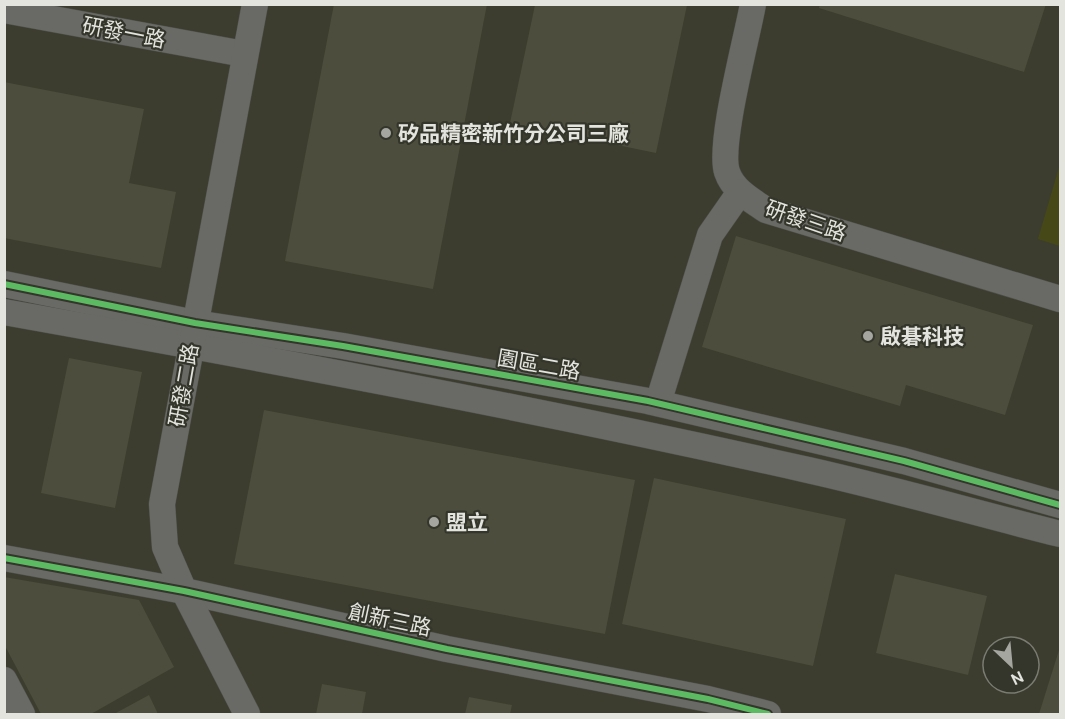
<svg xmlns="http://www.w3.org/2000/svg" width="1065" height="719" viewBox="0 0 1065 719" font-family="Ubuntu,'Noto Sans TC',sans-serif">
  <rect width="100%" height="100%" fill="#32332d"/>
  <path fill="#3c3d2e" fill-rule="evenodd" d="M5,5H1060V714H5ZM993,647H1029V683H993Z"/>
  <path fill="#464917" d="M1060,164V246L1038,239Z"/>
  <g fill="#4c4d3c">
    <path d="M334,4H487L433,289L285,261Z"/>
    <path d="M820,4H1046L1024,72L819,8Z"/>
    <path d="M535,5H687L656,153L510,123Z"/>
    <path d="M4,82L144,109L129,183L176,192L161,268L4,238Z"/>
    <path d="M736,236L1033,325L1005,415L906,385L900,406L702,347Z"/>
    <path d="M69,358L142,372L115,508L41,493Z"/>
    <path d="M264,410L635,480L605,634L234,564Z"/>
    <path d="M654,478L846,519L813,666L622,624Z"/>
    <path d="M895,574L987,596L968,675L876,653Z"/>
    <path d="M4,577L139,600L174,667L91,714H41L4,644Z"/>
    <path d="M1060,647V714H1039Z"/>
    <path d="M322,684L366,692L362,714H316Z"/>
    <path d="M149,695L158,714H114Z"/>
    <path d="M469,697L512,705L510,714H465Z"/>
  </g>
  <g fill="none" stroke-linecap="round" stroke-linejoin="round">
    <defs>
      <g id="minor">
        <path d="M753,4C747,38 718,145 727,172C733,190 751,200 766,210L1060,299"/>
        <path d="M4,10L244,54"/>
        <path d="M4,284L195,323L343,346L648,401L904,461L1060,505"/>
        <path d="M4,312C273,360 542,410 808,470C893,489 976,513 1060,534"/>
        <path d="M658,403L710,235L740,192"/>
        <path d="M4,558L184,591L447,649L708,699L768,714"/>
        <path d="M4,680L22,714"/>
        <path d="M247,714L184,591L165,547L162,504L255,4"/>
      </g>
    </defs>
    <use href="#minor" stroke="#4e4f4a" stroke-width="27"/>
    <use href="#minor" stroke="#696a65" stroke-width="26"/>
    <defs>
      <g id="cycleway">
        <path d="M4,284L195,323L343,346L648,401L904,461L1060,505"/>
        <path d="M4,558L184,591L447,649L708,699L768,714"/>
      </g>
    </defs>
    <use href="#cycleway" stroke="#34352b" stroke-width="10"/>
    <use href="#cycleway" stroke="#5cba63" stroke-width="6"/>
  </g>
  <g fill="#a5a69f" stroke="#34352b" stroke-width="2">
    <circle cx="386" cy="133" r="6"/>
    <circle cx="868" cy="336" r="6"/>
    <circle cx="434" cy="522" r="6"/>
  </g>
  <g text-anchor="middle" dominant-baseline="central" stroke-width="4.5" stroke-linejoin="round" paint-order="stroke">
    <g font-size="21" fill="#e3e4dd" stroke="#34352b">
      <text transform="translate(124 32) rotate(11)">研發一路</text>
      <text transform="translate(806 220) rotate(19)">研發三路</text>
      <text transform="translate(539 364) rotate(10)">園區二路</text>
      <text transform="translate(183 385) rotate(-80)">研發二路</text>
      <text transform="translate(390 619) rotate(12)">創新三路</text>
    </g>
    <g font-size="21" font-weight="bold" fill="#e3e4dd" stroke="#34352b" text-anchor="start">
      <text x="398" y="133">矽品精密新竹分公司三廠</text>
      <text x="880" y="336">啟碁科技</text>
      <text x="446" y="522">盟立</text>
    </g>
  </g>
  <rect width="1065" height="719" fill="none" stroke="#e3e4dd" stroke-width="12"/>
  <g transform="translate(1011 665) rotate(154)"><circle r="28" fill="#34352b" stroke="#7a7b72" stroke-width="1.5"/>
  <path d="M0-4.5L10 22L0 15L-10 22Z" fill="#a5a69f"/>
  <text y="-9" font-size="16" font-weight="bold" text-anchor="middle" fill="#e3e4dd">N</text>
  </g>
</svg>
